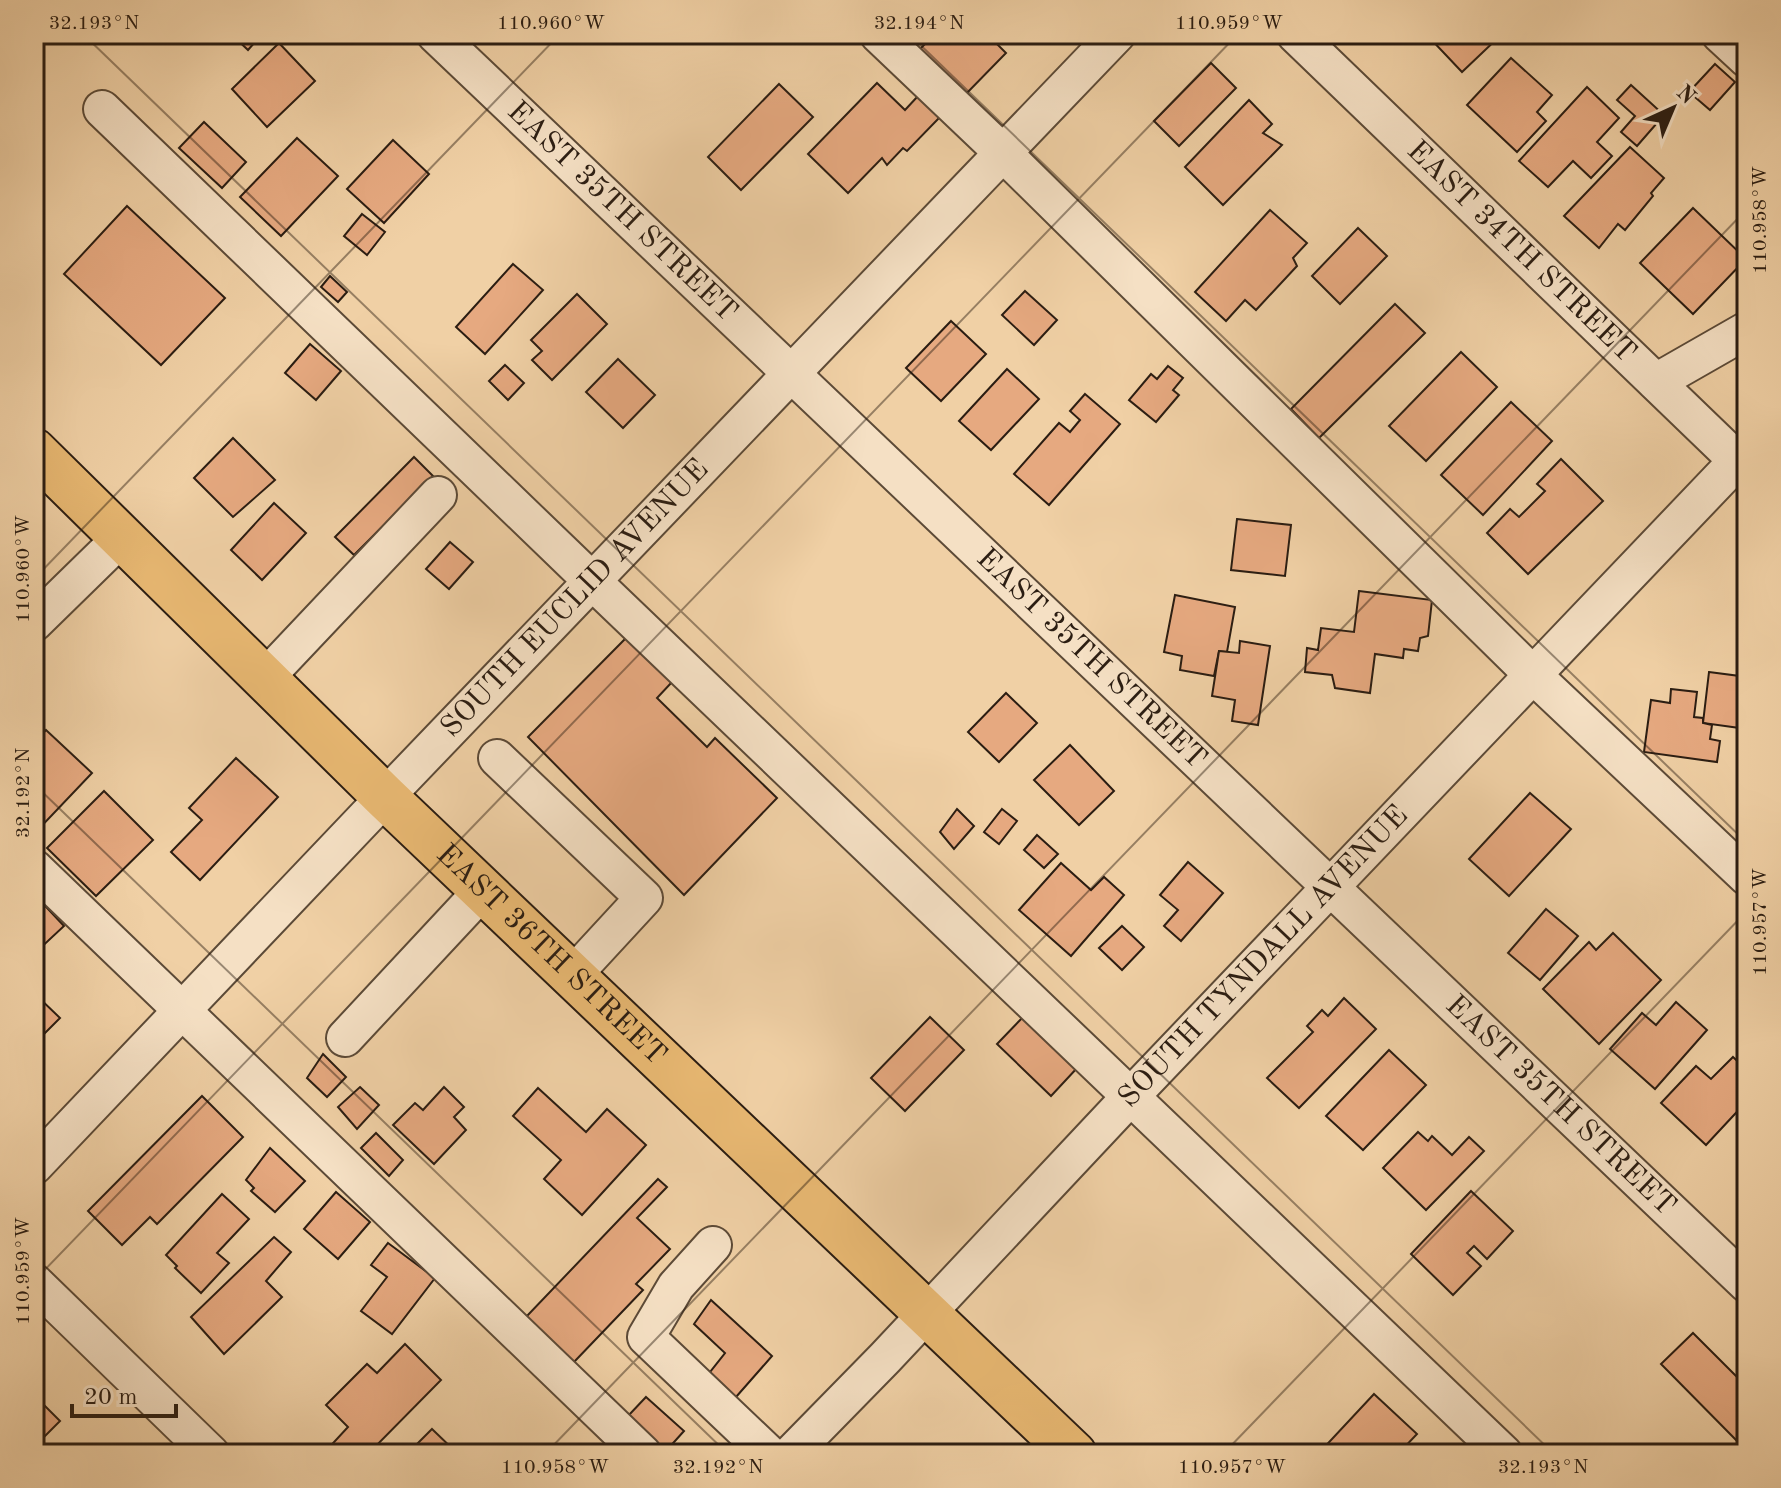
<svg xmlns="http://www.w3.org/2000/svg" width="1781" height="1488" viewBox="0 0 1781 1488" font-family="'Old Standard TT',serif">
  <rect width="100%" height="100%" fill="#f0d0a5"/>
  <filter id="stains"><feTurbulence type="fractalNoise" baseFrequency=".0025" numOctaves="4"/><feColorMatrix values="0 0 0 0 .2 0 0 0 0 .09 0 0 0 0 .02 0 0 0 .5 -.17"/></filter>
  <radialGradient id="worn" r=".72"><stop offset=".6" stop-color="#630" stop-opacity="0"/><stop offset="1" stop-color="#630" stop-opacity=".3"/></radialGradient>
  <g fill="#e6a980" stroke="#2b1d12" stroke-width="2">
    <path d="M231,34H262L248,50Z"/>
    <path d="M935,34H987L1006,53L961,99L916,53Z"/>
    <path d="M1426,34H1502L1462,72Z"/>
    <path d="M279,43L315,81L267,127L232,89Z"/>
    <path d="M1511,58L1552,95L1537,112L1546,121L1517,152L1467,105Z"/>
    <path d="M1211,63L1236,88L1179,146L1154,121Z"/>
    <path d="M1715,64L1735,82L1710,110L1689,92Z"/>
    <path d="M877,83L905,110L918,96L940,117L907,151L903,148L887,165L882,158L848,193L808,154Z"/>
    <path d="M779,84L813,117L741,190L708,157Z"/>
    <path d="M1631,85L1664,115L1637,146L1621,132L1635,116L1617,100Z"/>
    <path d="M1587,87L1619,118L1597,142L1612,156L1591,178L1573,161L1548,187L1519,161Z"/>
    <path d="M1249,100L1272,124L1263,133L1282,145L1223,205L1185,167Z"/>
    <path d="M204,122L246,162L222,188L179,148Z"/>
    <path d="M297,138L338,176L281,236L240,197Z"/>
    <path d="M393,140L429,174L384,223L347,189Z"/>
    <path d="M1630,147L1664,178L1651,193L1653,196L1625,230L1618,224L1599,248L1564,216Z"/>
    <path d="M127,206L225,298L161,365L64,274Z"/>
    <path d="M1693,208L1746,259L1693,314L1640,263Z"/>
    <path d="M1270,210L1307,243L1293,258L1297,266L1256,310L1245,300L1226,321L1195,292Z"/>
    <path d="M362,214L385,232L367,255L344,236Z"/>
    <path d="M1358,228L1387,256L1340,304L1312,276Z"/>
    <path d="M513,264L543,290L485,354L456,327Z"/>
    <path d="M330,276L347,292L338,302L321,287Z"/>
    <path d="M1025,291L1057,320L1034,345L1002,315Z"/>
    <path d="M577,294L607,324L552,380L532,360L542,351L531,340Z"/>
    <path d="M1395,304L1425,333L1319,438L1291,409Z"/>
    <path d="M951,321L986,354L941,401L906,368Z"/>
    <path d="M310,344L341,371L316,400L285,373Z"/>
    <path d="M1461,352L1497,387L1426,461L1389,426Z"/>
    <path d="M618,359L655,395L623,428L586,392Z"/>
    <path d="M505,365L524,383L508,400L489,381Z"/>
    <path d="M1168,366L1183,378L1173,390L1179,395L1156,422L1129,400L1151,374L1157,379Z"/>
    <path d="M1007,369L1039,399L991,450L959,421Z"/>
    <path d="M1085,394L1120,424L1049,505L1014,474L1059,423L1070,432L1080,420L1070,411Z"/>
    <path d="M1511,402L1552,441L1483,515L1441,475Z"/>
    <path d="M233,438L275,480L233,517L194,478Z"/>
    <path d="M414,457L433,476L354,555L335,537Z"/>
    <path d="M1561,459L1603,501L1528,574L1487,533L1510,509L1519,517L1545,491L1537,484Z"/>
    <path d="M274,503L306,533L262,580L231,550Z"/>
    <path d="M1237,519L1291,525L1285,576L1231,570Z"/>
    <path d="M450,542L473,562L449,589L426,569Z"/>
    <path d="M1359,591L1432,600L1428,636L1420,638L1418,651L1404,649L1403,658L1375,654L1370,693L1335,688L1332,675L1305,672L1307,648L1318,650L1321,628L1354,632Z"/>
    <path d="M1175,595L1235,607L1227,652L1219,651L1214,676L1180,670L1182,656L1164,652Z"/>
    <path d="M626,638L672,682L657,698L707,747L715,738L777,798L684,895L528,737Z"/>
    <path d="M1240,641L1270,646L1258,725L1232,721L1235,700L1212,696L1219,651L1239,653Z"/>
    <path d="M1709,672L1747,677V729L1703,723Z"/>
    <path d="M1671,689L1697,692L1694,717L1703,718V723L1712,725L1710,739L1720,741L1717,762L1644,752L1651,700L1670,703Z"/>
    <path d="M1006,693L1037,723L999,762L968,732Z"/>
    <path d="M46,730L92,773L34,834V743Z"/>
    <path d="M1070,745L1114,791L1079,825L1034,780Z"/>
    <path d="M236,758L278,797L200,880L171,852L202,820L189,808Z"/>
    <path d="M104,791L153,840L96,896L47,848Z"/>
    <path d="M1530,793L1571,829L1509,896L1469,859Z"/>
    <path d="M957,809L974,826L954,849L940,832Z"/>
    <path d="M1002,809L1017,821L999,844L984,832Z"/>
    <path d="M1037,835L1058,854L1044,868L1024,850Z"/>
    <path d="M1188,862L1223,893L1181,941L1164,926L1178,910L1160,895Z"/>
    <path d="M1061,863L1091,890L1104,877L1124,895L1071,956L1019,910Z"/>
    <path d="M34,894L64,926L34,954Z"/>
    <path d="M1546,909L1578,936L1540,980L1508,953Z"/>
    <path d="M1122,926L1144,947L1122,970L1099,948Z"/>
    <path d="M1613,933L1661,980L1599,1044L1543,989L1589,942L1596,950Z"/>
    <path d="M34,993L60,1018L34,1044Z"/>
    <path d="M1344,998L1376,1029L1299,1108L1267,1078L1313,1032L1307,1026L1322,1010L1328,1016Z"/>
    <path d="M1676,1002L1707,1030L1655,1089L1610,1049L1642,1013L1656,1025Z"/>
    <path d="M1024,1016L1078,1067L1051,1096L997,1044Z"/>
    <path d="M930,1017L964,1050L905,1111L871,1078Z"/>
    <path d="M1389,1050L1426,1085L1363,1150L1326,1116Z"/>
    <path d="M323,1054L346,1077L327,1097L307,1078Z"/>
    <path d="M1733,1057L1747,1070V1101L1706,1145L1661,1103L1696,1066L1711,1079Z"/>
    <path d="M360,1087L379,1105L357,1129L338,1107Z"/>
    <path d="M444,1087L464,1107L454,1117L466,1130L434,1164L393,1125L415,1103L423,1110Z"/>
    <path d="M538,1088L586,1132L607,1109L646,1145L582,1215L544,1179L561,1160L513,1116Z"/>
    <path d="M202,1096L243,1137L157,1224L150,1217L122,1245L88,1211Z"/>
    <path d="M1418,1132L1428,1141L1432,1136L1452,1155L1469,1137L1484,1151L1426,1210L1383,1168Z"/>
    <path d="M376,1133L403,1160L389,1176L361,1148Z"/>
    <path d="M270,1148L305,1181L275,1212L251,1191L254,1188L246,1180Z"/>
    <path d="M658,1179L667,1187L637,1218L670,1249L636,1284L643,1290L574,1362L526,1317Z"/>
    <path d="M1471,1191L1513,1231L1487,1259L1474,1246L1467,1253L1481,1266L1453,1295L1411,1254Z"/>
    <path d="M336,1192L370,1222L338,1259L304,1229Z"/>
    <path d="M222,1194L249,1219L217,1253L229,1263L201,1293L175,1268L177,1266L166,1255Z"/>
    <path d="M274,1237L291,1252L266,1281L282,1297L224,1354L191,1317Z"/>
    <path d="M388,1243L435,1278L392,1334L361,1311L387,1277L371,1265Z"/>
    <path d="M711,1300L772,1356L729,1405L703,1381L725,1353L694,1324Z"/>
    <path d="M1693,1333L1747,1387V1437L1740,1444L1661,1364Z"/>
    <path d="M405,1344L441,1380L368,1454H323L348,1427L326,1405L367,1364L377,1373Z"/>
    <path d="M1374,1394L1417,1434L1398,1454H1318Z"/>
    <path d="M34,1395L60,1421L34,1447Z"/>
    <path d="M646,1397L684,1431L666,1451L628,1416Z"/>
    <path d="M432,1429L458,1454H407Z"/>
    <path d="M474,1446L483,1454H466Z"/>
  </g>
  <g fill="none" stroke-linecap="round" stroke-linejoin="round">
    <defs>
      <g id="minor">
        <path id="s1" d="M435,34L1747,1284"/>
        <path d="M878,34L1002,152L1533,675L1747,877"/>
        <path id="s2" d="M1295,34L1747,470"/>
        <path d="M1720,34L1747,59"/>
        <path d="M102,109L592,581L1504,1454"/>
        <path d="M1656,382L1747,330"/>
        <path d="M34,623L122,537"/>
        <path d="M265,678L438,495"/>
        <path d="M497,758L644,898L572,976"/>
        <path d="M34,868L643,1454"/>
        <path d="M345,1038L483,890"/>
        <path id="s3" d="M34,1166L385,797L1117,34"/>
        <path d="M713,1245L676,1286L646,1337L769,1454"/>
        <path d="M34,1282L211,1454"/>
        <path id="s4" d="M791,1454L885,1358L1131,1096L1737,461"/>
      </g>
      <g id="major">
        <path id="s5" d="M34,451L385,797L1074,1454"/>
      </g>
    </defs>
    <use href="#minor" stroke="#5c4a37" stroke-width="40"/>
    <use href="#major" stroke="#2b1d12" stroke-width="48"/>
    <use href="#minor" stroke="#f5e0c4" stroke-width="36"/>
    <use href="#major" stroke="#e8b872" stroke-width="44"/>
  </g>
  <path fill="none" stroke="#2b1d12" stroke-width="2" stroke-opacity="0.45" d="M83,34L1554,1454M909,34L1747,843M1734,34L1747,46M34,579L560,34M34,784L728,1454M34,1281L1238,34M545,1454L1747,209M1223,1454L1747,911"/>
  <g text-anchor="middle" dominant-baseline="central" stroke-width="7" stroke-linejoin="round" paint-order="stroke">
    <g font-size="30" fill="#2b1d12" stroke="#f5e0c4">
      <text stroke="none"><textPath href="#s1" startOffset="258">EAST 35TH STREET</textPath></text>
      <text stroke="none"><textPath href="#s2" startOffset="314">EAST 34TH STREET</textPath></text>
      <text stroke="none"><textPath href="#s3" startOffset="784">SOUTH EUCLID AVENUE</textPath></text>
      <text stroke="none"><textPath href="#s1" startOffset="906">EAST 35TH STREET</textPath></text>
      <text stroke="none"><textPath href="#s5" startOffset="722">EAST 36TH STREET</textPath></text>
      <text stroke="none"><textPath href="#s4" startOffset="686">SOUTH TYNDALL AVENUE</textPath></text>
      <text stroke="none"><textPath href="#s1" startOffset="1554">EAST 35TH STREET</textPath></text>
    </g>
  </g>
  <rect width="1781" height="1488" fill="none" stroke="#f0d0a5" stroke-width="88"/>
  <g transform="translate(1673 108) rotate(44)" stroke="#f5e0c4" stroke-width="6" paint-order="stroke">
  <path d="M0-6L14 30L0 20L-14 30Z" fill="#2b1d12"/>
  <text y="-12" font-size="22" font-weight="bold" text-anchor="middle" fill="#2b1d12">N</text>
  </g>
  <path d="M72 1404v12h104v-12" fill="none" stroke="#2b1d12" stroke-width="4"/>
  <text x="84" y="1404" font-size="24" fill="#2b1d12" stroke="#f5e0c4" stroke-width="6" paint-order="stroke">20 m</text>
  <rect x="44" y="44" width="1693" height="1400" fill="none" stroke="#2b1d12" stroke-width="3"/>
  <g font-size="20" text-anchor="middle" fill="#2b1d12">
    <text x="94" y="29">32.193°N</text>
    <text x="551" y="29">110.960°W</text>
    <text x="919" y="29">32.194°N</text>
    <text x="1229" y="29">110.959°W</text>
    <text transform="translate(1759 220) rotate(-90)" y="7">110.958°W</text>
    <text transform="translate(22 569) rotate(-90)" y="7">110.960°W</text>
    <text transform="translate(22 793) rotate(-90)" y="7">32.192°N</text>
    <text transform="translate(1759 922) rotate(-90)" y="7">110.957°W</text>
    <text transform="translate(22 1271) rotate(-90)" y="7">110.959°W</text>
    <text x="555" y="1473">110.958°W</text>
    <text x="718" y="1473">32.192°N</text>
    <text x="1232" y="1473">110.957°W</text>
    <text x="1543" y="1473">32.193°N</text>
  </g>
  <rect width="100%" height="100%" filter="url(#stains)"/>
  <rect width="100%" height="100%" fill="url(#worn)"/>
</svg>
